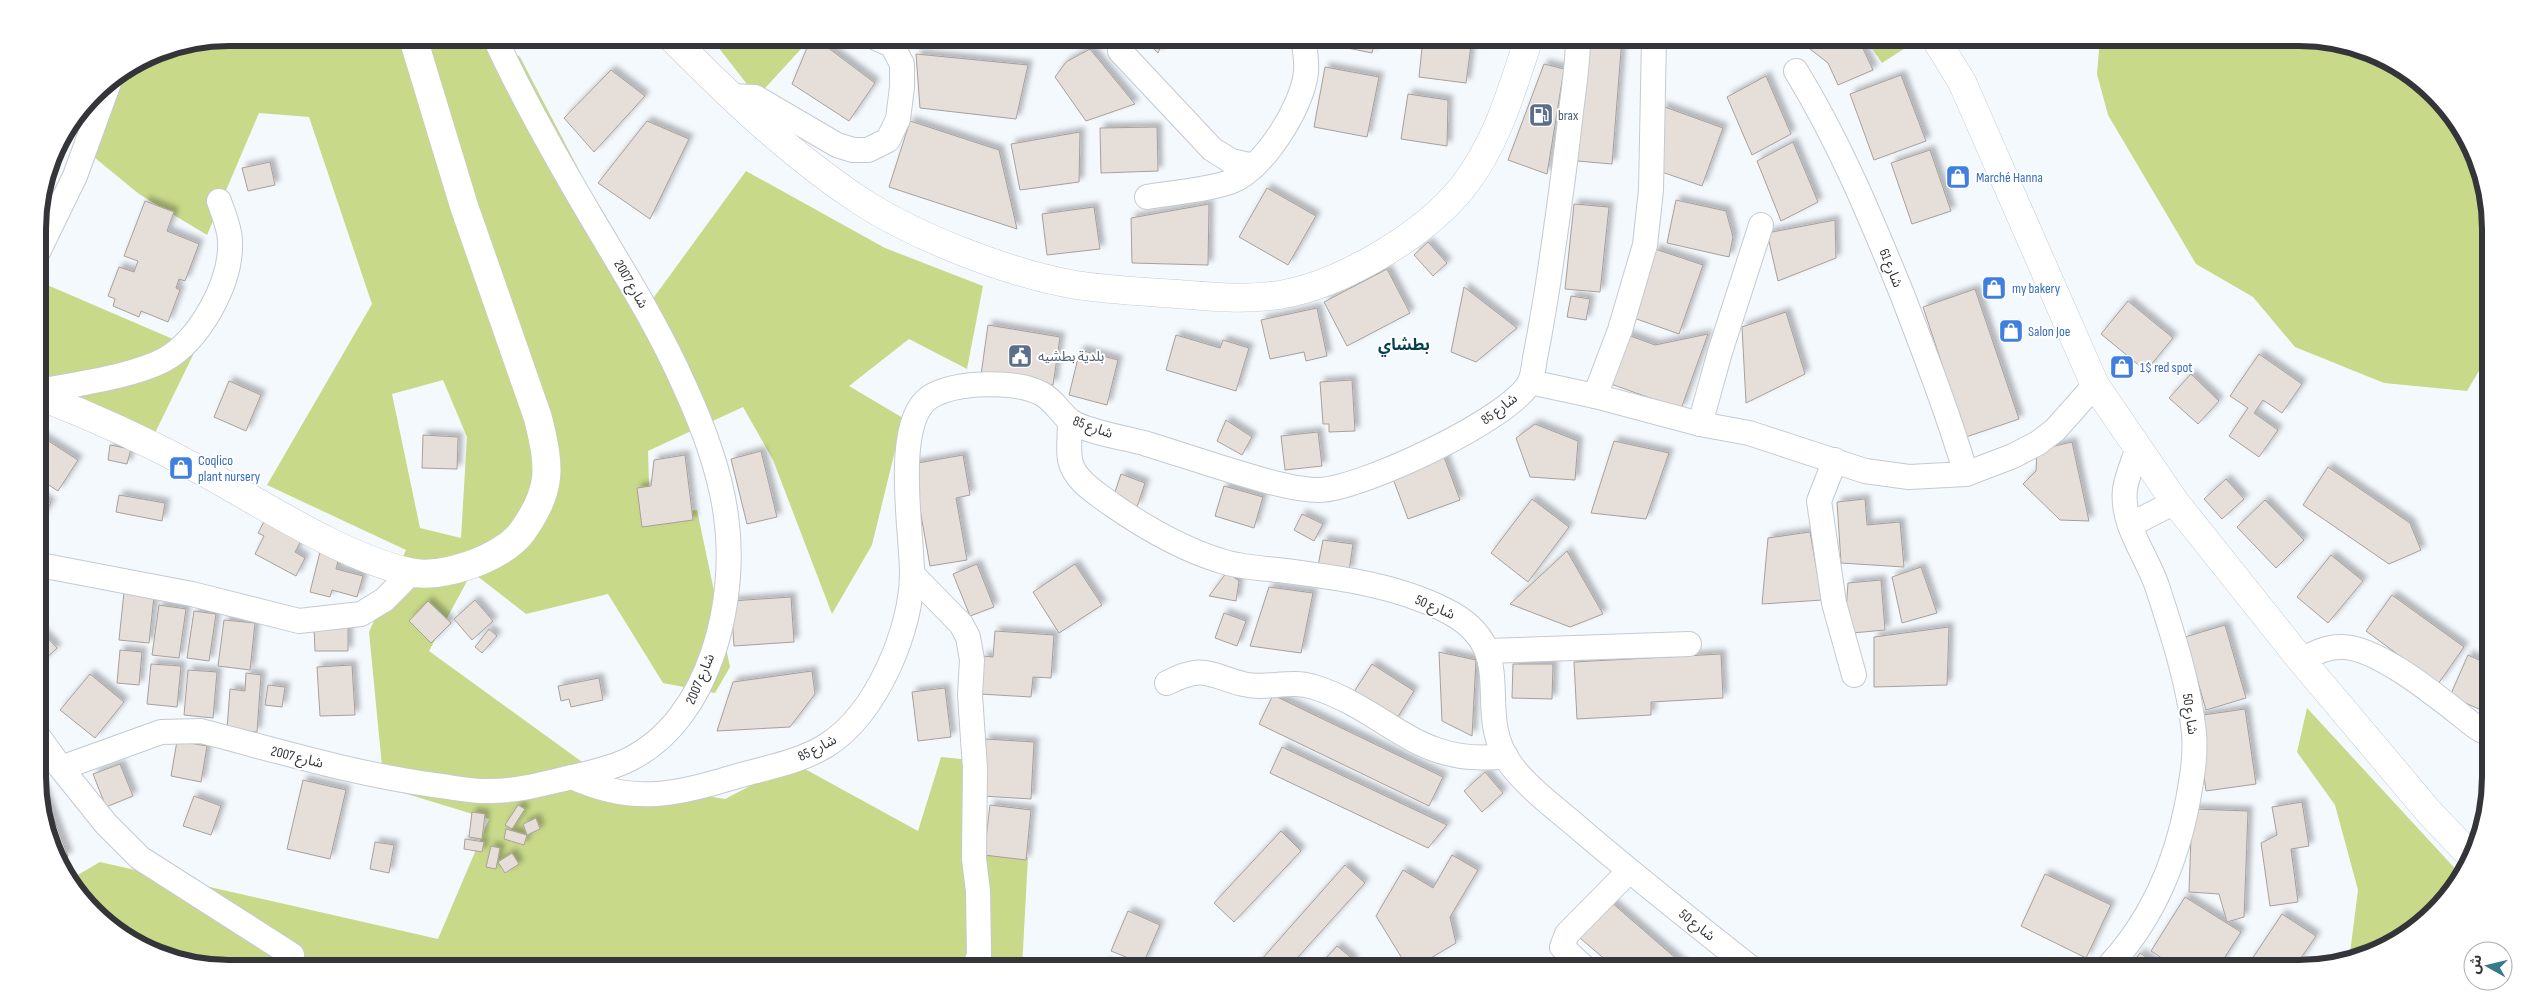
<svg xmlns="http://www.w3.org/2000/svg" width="2528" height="1006" viewBox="0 0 2528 1006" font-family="'Sofia Sans Condensed','Noto Sans Arabic',sans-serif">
  <defs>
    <filter id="shadow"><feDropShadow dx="4.5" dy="-4.5" stdDeviation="2.5" flood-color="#0004"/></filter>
  </defs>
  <rect width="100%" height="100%" fill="#f4f9fe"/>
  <g fill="#c8d989" fill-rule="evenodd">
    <path d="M229,38H491L520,57L649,304L746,171L885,248L983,286L967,369L909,339L849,386L903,418L872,545L832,614L773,460L743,407L648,451L650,514L697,510L730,667L715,693L663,683L608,594L526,614L472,572L429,651L607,780L725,799L794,763L918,831L941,757L971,760L969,854L1028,857L1022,968H229C209,965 187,964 168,958C127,946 92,914 69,880L100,862L438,939L489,819L384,787L369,632L406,550L267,485L372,304L309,117L259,113L207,235L139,194L89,153L103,85L156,52ZM443,380L467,437L461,538L420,528L392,394Z"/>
    <path d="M711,38H811L757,97Z"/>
    <path d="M1865,38H1909L1913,43L1882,63Z"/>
    <path d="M2100,38H2299L2361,48L2406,70L2443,103L2471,145L2489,204V354L2467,391L2384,383L2295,347L2253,297L2196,264L2108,115L2097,74Z"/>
    <path d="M38,281L196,349L153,437L39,399Z"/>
    <path d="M2307,708L2461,875C2441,913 2392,952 2349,961L2358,890L2335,805L2297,752Z"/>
  </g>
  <g fill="#e6ded9" stroke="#a7a09b" filter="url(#shadow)">
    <path d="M811,38H815L875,83L849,121L792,84Z"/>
    <path d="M1142,38H1164L1158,53Z"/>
    <path d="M1309,38H1375L1372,53L1308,40Z"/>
    <path d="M1423,38H1472L1466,83L1419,77Z"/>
    <path d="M1586,38H1622L1612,164L1577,161Z"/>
    <path d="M1805,38H1858L1873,70L1838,85L1828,63L1801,42Z"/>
    <path d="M1090,49L1135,104L1086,121L1055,77L1066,62Z"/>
    <path d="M916,54L1028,65L1016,119L920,108Z"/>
    <path d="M1544,64L1564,69L1547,174L1508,160Z"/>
    <path d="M1325,67L1379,77L1367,137L1314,127Z"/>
    <path d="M611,70L645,96L594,152L564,118Z"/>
    <path d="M1901,75L1926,141L1874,160L1850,94Z"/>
    <path d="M1766,76L1791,134L1752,155L1727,97Z"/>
    <path d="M1408,94L1448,100L1447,146L1401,139Z"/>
    <path d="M1662,106L1723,128L1702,186L1659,171Z"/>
    <path d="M647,121L689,139L650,219L598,183Z"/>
    <path d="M910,121L999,150L1017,229L889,187Z"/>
    <path d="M1157,127L1158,171L1101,173L1100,128Z"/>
    <path d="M1080,132L1079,182L1020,190L1011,144Z"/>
    <path d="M1793,142L1818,202L1781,221L1757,161Z"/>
    <path d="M1930,150L1951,211L1912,224L1891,163Z"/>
    <path d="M270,162L275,185L248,191L242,168Z"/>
    <path d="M1267,188L1316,216L1288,265L1239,237Z"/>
    <path d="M1676,200L1726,211L1733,237L1729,257L1667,243Z"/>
    <path d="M145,201L174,212L167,231L199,244L185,281L179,279L176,288L180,290L168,322L141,311L139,317L113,306L115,299L108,296L119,267L134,272L138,261L124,256Z"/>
    <path d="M1209,204L1208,265L1132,263L1131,218Z"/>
    <path d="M1574,204L1609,207L1600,292L1565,289Z"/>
    <path d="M1094,207L1100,249L1047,255L1042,214Z"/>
    <path d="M1835,220L1836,258L1778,281L1767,233Z"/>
    <path d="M1428,242L1447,263L1433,276L1414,255Z"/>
    <path d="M1655,249L1703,265L1679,334L1631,317Z"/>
    <path d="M1387,269L1410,313L1347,346L1324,302Z"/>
    <path d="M1464,287L1517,328L1476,362L1451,352Z"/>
    <path d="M1975,289L2019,419L1966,437L1923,307Z"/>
    <path d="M1571,296L1590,299L1586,320L1567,317Z"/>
    <path d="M2128,301L2173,338L2146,371L2101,334Z"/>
    <path d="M1317,308L1327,356L1306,361L1304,352L1270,359L1261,320Z"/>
    <path d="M1786,312L1805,374L1746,403L1742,327Z"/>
    <path d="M988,325L1060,337L1053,385L981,375Z"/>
    <path d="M1625,334L1655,345L1708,334L1681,409L1608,383Z"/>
    <path d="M1176,335L1220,348L1223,340L1249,348L1236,391L1166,370Z"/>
    <path d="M1080,350L1118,360L1107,405L1069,395Z"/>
    <path d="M2259,354L2302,384L2282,413L2263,400L2254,413L2278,430L2259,457L2229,436L2248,408L2230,396Z"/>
    <path d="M2191,374L2219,401L2198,424L2169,398Z"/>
    <path d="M1352,380L1355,431L1329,432V424H1323L1320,382Z"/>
    <path d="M229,381L261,395L246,431L214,417Z"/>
    <path d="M1226,420L1252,437L1242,455L1217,441Z"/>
    <path d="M1535,424L1578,441L1575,480L1530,477L1516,438Z"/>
    <path d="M1318,432L1322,466L1285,470L1281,436Z"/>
    <path d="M39,435L78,460L58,491L44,482L39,489Z"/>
    <path d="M423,435L458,437L457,469L422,468Z"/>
    <path d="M1614,441L1669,453L1646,519L1591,513Z"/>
    <path d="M2072,442L2089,521L2060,520L2023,484L2036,471L2037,450Z"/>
    <path d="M110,445L131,449L127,464L108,460Z"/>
    <path d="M761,451L777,517L747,524L731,459Z"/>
    <path d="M685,455L693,520L642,527L637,488L651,486L654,460Z"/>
    <path d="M963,455L970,495L956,498L967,560L930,566L912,464Z"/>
    <path d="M1444,457L1460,500L1408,519L1392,476Z"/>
    <path d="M2328,467L2410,523L2421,550L2389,564L2303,505Z"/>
    <path d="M1121,474L1145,483L1137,507L1113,498Z"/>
    <path d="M2226,479L2244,499L2222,519L2204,499Z"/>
    <path d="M1224,486L1263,497L1254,528L1215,516Z"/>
    <path d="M119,495L165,503L162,521L116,512Z"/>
    <path d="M39,496L51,503L40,520Z"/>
    <path d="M1532,499L1569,527L1528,582L1491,553Z"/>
    <path d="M1865,499L1867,525L1900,522L1904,567L1841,563L1837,502Z"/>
    <path d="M2265,500L2304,540L2276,568L2237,527Z"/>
    <path d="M1302,514L1323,524L1314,541L1294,530Z"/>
    <path d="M265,520L302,539L295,552L305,558L296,576L255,554L264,536L258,533Z"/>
    <path d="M1810,532L1822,600L1762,604L1768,538Z"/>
    <path d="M1323,540L1353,544L1349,571L1318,566Z"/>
    <path d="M1567,551L1603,614L1570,627L1510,604Z"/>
    <path d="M320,552L339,557L336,569L363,576L357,597L332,590L330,597L310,592Z"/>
    <path d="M2331,555L2363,581L2328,623L2297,597Z"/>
    <path d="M977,564L994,607L970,616L953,574Z"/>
    <path d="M1075,564L1102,605L1059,633L1033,592Z"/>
    <path d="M1921,567L1937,613L1902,623L1892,577Z"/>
    <path d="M1227,572L1239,581L1236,601L1209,596Z"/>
    <path d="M1881,580L1885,630L1852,633L1846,611L1848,583Z"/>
    <path d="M1269,587L1313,593L1301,653L1250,646Z"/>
    <path d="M124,592L154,596L149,643L119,640Z"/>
    <path d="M2392,595L2464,647L2438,684L2366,631Z"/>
    <path d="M791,597L794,642L734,646L731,601Z"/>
    <path d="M475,600L493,621L472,640L454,619Z"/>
    <path d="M428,601L451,623L431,643L409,621Z"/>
    <path d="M159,605L186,609L179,658L152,655Z"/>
    <path d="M194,611L216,614L209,661L187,658Z"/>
    <path d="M1224,613L1246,621L1237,646L1215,638Z"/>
    <path d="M224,620L255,623L250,670L218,666Z"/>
    <path d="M2225,625L2246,698L2206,710L2185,637Z"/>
    <path d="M348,626V651H315L314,627Z"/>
    <path d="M1949,627L1947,685L1874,687V637Z"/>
    <path d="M489,629L497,636L482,653L475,647Z"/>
    <path d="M40,630L57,648L40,664Z"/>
    <path d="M995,631L1054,635L1051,678L1033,677L1031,697L980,694L983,656L993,657Z"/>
    <path d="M120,650L142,652L139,685L117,683Z"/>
    <path d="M1439,652L1476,660L1472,736L1442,721Z"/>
    <path d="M1721,654L1723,698L1651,702V715L1577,719L1574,662Z"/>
    <path d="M2468,655L2490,665V714L2450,696Z"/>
    <path d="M151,664L181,666L177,707L147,704Z"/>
    <path d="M1372,664L1414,691L1394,723L1352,695Z"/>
    <path d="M1513,664H1553L1552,699L1512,698Z"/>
    <path d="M352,665L355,715L320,716L317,667Z"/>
    <path d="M188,670L217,672L213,718L184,715Z"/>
    <path d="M812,671L815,694L790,727L717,731L733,682Z"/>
    <path d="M246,673L261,675L257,732L227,729L230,689L245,691Z"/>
    <path d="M90,674L124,702L95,738L60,710Z"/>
    <path d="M599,678L603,700L571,707L569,699L561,701L558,686Z"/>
    <path d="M268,685L285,687L282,707L265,705Z"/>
    <path d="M945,688L951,737L918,741L912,692Z"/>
    <path d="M1273,695L1443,777L1429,806L1259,724Z"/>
    <path d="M2245,709L2256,784L2206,791L2196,716Z"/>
    <path d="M985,739L1034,742L1031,799L982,796Z"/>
    <path d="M177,741L207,746L201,782L171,776Z"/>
    <path d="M1282,747L1447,825L1428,848L1270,773Z"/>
    <path d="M2487,753H2490V779Z"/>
    <path d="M120,764L133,796L106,807L93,774Z"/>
    <path d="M1485,772L1503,793L1482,812L1464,791Z"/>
    <path d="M303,780L346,790L330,859L287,849Z"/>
    <path d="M41,784L68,856L57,860L41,814Z"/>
    <path d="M194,796L221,806L211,835L183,826Z"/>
    <path d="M2302,802L2309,846L2291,849L2298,902L2270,906L2261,843L2277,835L2272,807Z"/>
    <path d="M518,805L525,809L512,829L505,825Z"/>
    <path d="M990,805L1031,810L1026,860L984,855Z"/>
    <path d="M2192,809L2248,811L2244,917L2227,922L2219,894L2189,892Z"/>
    <path d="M472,812L485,814L482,839L469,837Z"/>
    <path d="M536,818L540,829L527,835L523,824Z"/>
    <path d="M506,829L527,835L524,845L504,839Z"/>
    <path d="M1281,831L1301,851L1234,922L1214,903Z"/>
    <path d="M465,839L484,842L482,852L464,849Z"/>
    <path d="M375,842L394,845L389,873L370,869Z"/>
    <path d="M491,846L500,848L496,869L486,867Z"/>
    <path d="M512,853L519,864L505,873L498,862Z"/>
    <path d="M1452,855L1478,870L1450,917L1456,943L1414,968H1408L1376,916L1403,870L1433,888Z"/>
    <path d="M1345,865L1365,883L1288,968H1254Z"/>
    <path d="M2045,874L2111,905L2086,958L2021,926Z"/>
    <path d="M2185,897L2241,932L2218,968H2177L2151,951Z"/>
    <path d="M1611,902L1687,968H1615L1580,938Z"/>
    <path d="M1128,911L1160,925L1143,964L1111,951Z"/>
    <path d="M2282,914L2316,936L2294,968H2246Z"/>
    <path d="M1337,946L1354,960L1348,968H1317Z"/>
    <path d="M2140,953L2162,968H2129Z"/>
    <path d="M1104,963L1124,968H1103Z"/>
  </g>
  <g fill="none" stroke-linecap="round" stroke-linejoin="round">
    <defs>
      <g id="minor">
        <path d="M1120,51L1212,149L1231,161L1254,166"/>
        <path d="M1796,71C1840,143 1870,216 1902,294C1925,354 1948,413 1966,474"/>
        <path d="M729,96L755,97L837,145L853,150H868L888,140L898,119L902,87V64L892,45L876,38"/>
        <path d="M1147,197C1174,192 1204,191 1230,182C1263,170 1303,106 1306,72C1307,60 1305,49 1303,38"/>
        <path d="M38,252L75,176L110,80"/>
        <path d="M1530,382L1595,396L1700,424L1749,433L1865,471L1909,477L1966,474L2013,456L2038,443L2055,430L2095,385"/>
        <path d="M39,391C76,384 131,377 164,360C200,340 232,282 230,241C230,228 223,213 219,201"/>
        <path d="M1595,396L1620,330L1645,245L1651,190L1654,38"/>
        <path d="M1070,422C1070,434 1068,448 1070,460C1074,480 1096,493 1111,504C1144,527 1182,549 1221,561C1242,568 1264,568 1286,571C1339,578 1395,585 1443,609C1525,648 1470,710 1511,765C1528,788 1559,811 1581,830C1636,877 1694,923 1751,968"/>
        <path d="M1700,424L1720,352L1761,225"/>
        <path d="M1835,460L1819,501L1834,603L1854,675"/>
        <path d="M2130,525L2175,502"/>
        <path d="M40,565L192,594L299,621L361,614L384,600L411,573"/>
        <path d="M912,574L961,624L968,637L972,660L970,695L975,768L974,859L978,891L979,955L974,968"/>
        <path d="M1487,651L1689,644"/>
        <path d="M2301,660C2313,654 2326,647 2340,647C2378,645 2446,704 2476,727L2490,735"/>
        <path d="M1167,683C1204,664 1208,675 1243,684C1266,690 1290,679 1314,687C1389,711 1417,768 1506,756"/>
        <path d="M41,740L61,768L161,732L201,731C279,751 354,774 434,785C452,787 472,792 490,791C516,791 539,785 564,779C585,774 611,769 630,759C711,718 738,599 726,516C720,471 703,426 684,385C659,328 625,274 593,220C558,161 523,100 495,38"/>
        <path d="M61,768L106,824L140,858L292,955"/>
        <path d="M572,777C636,806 677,794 741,775C770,767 802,761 827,745C876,714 912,630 912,573C912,532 892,422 930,397C956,381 1016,380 1042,394C1055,401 1062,416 1072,422C1088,432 1125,438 1144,443C1183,455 1223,469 1263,480C1281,485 1300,490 1319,490C1361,489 1511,419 1530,382C1533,375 1534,365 1535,358C1540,333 1544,309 1548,284C1556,230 1564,175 1570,120C1573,93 1578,65 1578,38"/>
        <path d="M1585,968L1562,947L1567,934L1629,871"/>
        <path d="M2107,968C2152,921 2176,864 2188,800C2192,778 2196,755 2194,733C2189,683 2172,632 2157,586C2146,554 2121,525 2125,489C2127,476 2133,463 2137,450"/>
      </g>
      <g id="secondary">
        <path d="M672,38C730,97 792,156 862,202C918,238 1011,274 1076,285C1110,290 1144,292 1178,294C1212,297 1246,300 1279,295C1341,285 1427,234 1465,184C1498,141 1512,89 1529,38"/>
        <path d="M1935,38L1962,82L2095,385L2175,502L2301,660L2429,812L2471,856"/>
        <path d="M39,396C94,417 148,442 200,470C263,504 340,556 409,572C441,580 503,558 522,532C553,489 550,467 538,418L464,206L413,38"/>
      </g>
    </defs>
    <use href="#minor" stroke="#c4cad1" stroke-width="26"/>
    <use href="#secondary" stroke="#c4cad1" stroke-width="29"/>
    <use href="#minor" stroke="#fff" stroke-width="24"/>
    <use href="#secondary" stroke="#fff" stroke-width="28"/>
  </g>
  <defs>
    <symbol id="fuel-square" viewBox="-11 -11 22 22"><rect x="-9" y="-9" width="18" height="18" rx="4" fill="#5c6f8a" stroke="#fff"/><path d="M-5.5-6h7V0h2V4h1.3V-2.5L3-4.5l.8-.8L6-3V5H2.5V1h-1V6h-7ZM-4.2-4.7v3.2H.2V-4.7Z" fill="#fff"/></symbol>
    <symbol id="shop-square" viewBox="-11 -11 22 22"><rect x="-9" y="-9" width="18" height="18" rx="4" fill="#3f7fe0" stroke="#fff"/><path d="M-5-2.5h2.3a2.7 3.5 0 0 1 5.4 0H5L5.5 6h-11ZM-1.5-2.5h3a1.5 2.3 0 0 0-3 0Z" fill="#fff"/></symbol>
    <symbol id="civic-square" viewBox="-11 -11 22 22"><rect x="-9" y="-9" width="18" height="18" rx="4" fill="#5c6f8a" stroke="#fff"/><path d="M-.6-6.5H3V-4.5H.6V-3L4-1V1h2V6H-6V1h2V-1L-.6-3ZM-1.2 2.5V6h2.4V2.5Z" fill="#fff"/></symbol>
  </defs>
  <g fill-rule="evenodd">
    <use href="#fuel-square" x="1527" y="101" width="28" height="28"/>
    <use href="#shop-square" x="1944" y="163" width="28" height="28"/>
    <use href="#shop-square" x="1980" y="274" width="28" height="28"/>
    <use href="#shop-square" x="1997" y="317" width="28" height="28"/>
    <use href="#civic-square" x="1006" y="342" width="28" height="28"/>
    <use href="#shop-square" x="2108" y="353" width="28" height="28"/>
    <use href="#shop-square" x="167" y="454" width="28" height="28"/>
  </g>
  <g text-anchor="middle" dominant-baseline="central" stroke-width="4" stroke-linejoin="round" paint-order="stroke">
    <g font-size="14" fill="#4e5e75" stroke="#fff" text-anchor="start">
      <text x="1558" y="115">brax</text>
      <text x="1038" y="356">بلدية بطشيه</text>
    </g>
    <g font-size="14" fill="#366cbe" stroke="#fff" text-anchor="start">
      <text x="1976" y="177">Marché Hanna</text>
      <text x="2012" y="288">my bakery</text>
      <text x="2028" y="331">Salon Joe</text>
      <text x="2140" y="367">1$ red spot</text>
      <text x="198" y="460">Coqlico<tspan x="198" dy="16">plant nursery</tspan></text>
    </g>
    <g font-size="14" fill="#333538" stroke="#fff">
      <text transform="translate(1891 268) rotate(68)">شارع 61</text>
      <text transform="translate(631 284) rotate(60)">شارع 2007</text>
      <text transform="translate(1499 409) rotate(-37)">شارع 85</text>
      <text transform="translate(1093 427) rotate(20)">شارع 85</text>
      <text transform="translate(1435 607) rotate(23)">شارع 50</text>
      <text transform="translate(700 679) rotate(-67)">شارع 2007</text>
      <text transform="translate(2190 714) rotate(82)">شارع 50</text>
      <text transform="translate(817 748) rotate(-27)">شارع 85</text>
      <text transform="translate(297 757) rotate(14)">شارع 2007</text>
      <text transform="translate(1697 925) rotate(39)">شارع 50</text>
    </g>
    <g font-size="16" font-weight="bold" fill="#04414e" stroke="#fff">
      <text x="1404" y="345">بطشاي</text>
    </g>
  </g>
  <path d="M0 0H2528V1006H0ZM229 46H2299A183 183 0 0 1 2482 229V777A183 183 0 0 1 2299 960H229A183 183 0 0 1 46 777V229A183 183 0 0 1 229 46Z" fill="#fff" fill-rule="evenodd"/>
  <path fill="none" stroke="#333538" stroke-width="6" d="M229 46H2299A183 183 0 0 1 2482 229V777A183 183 0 0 1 2299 960H229A183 183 0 0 1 46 777V229A183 183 0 0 1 229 46Z"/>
  <g transform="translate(2488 966) rotate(278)"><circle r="24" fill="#ffffff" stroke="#adaeaf"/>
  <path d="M0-4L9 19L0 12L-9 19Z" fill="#377a8b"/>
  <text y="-8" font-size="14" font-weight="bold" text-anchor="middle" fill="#333538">ش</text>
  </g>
</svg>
